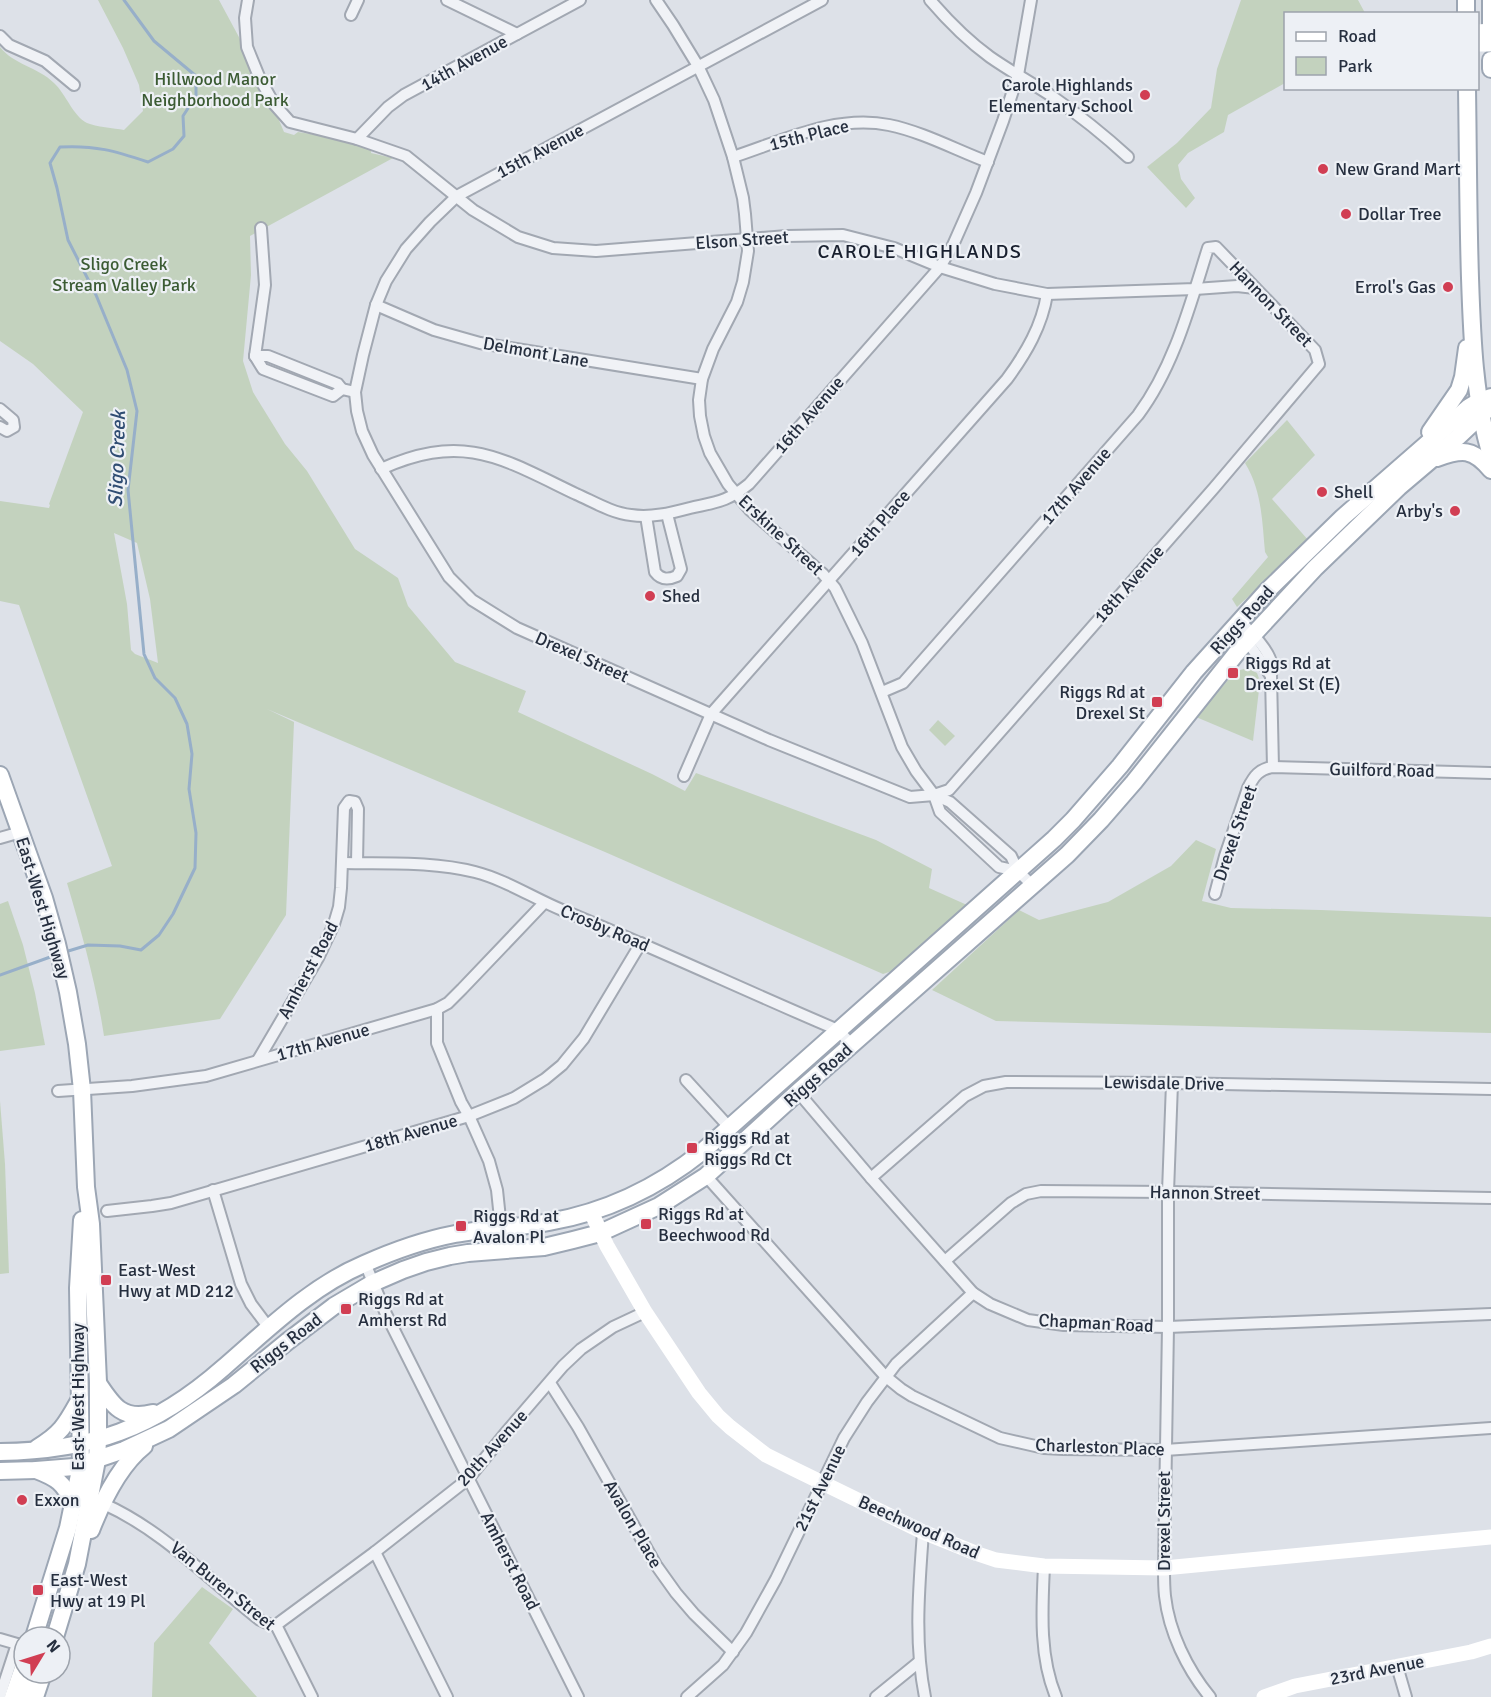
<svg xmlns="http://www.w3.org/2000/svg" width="1491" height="1697" viewBox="0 0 1491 1697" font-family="Signika,sans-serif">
  <rect width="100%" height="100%" fill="#dde1e8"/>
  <g fill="#c3d2be" fill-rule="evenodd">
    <path d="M98,0H219L261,78L284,132L294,135L298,132L372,144L371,153L393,158L250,236L251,275L243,361L253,392L285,444L307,471L355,549L398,578L408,606L455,662L526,691L518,712L652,774L685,791L696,773L876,840L932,869L929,888L967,905L892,971L883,974L605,852L267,709L294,722L286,915L220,1019L104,1036C96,983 82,934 67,883L112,866L19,605L0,601V501L49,508L50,505L49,504L83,412L33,364L0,341V47C14,65 38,67 54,83C66,94 73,116 87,123C96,127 114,128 124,130L143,111L139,85L123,48ZM114,533L137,543L150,599L158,663L135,654L131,650L127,604Z"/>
    <path d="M1241,0H1358L1365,13L1286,14L1285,83L1228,115L1224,132L1188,153L1178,165L1181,179L1195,198L1186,208L1147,167L1177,143L1211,108L1217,69Z"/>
    <path d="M1287,420L1315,455L1272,499L1309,541L1237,607L1232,599L1268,557L1265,552C1262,520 1262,491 1245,463Z"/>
    <path d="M1248,668L1257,673L1260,681L1253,741L1196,717L1236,671Z"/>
    <path d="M938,720L955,736L945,746L929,730Z"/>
    <path d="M1196,840L1216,849L1202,901L1231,908L1321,910L1491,917V1033L996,1021L932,990L1019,910L1039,920L1108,902L1171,866Z"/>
    <path d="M8,901L23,945L35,993L45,1045L0,1051V904Z"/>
    <path d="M0,1101L5,1164L9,1273L0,1274Z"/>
    <path d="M202,1587L233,1609L209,1643L257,1697H152L154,1643Z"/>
  </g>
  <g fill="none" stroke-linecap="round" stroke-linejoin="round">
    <g stroke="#97afc9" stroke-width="3">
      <path d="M65,952L88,945L120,946L141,950L159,935L173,914L195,868L196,833L189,789L192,754L187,724L175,698L155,678L144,654L128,490L137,411L127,370L96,295L68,240L57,188L50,163L60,147C95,145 115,151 148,162L173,149L184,136L183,116L196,96V76L154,41L124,0"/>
      <path d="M0,975L53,956"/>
    </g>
    <defs>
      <g id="street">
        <path d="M248,0L245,18L247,47L260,79L274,104L290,122L357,139L406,156L473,210L518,237L553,248L596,251L787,236L843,235L894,248L940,267L995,284L1047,294L1195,289L1237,286L1255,288"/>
        <path d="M447,0L517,34"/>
        <path d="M656,0L673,25L698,66L714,100L733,157L743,198L745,214L748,251L743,282L737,302L713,349L702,379L699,400L700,416L704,436L710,453L728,484L750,510L823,574L835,588L862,643L902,747L916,771L934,795L940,812L999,867L1018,871"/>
        <path d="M822,0L457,196L430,222L406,249L386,281L376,305L363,355L355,392L357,411L362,431L373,455L449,577L472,600L517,628L769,740L910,797L934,795L950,802L1011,856L1018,871L1033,886"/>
        <path d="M930,0C948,21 968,41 990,57C1010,71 1032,83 1053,97C1079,115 1104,135 1128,157"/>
        <path d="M351,15L358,0"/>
        <path d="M0,36L9,45L45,61L74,85"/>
        <path d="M357,139L388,107L404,95L580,0"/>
        <path d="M733,157C782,141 836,114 889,125C923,132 956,150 988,162"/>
        <path d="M376,305L434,330L480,343L702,379"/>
        <path d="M255,356L265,285L261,228"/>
        <path d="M255,356H268L338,384L342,389L355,392"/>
        <path d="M255,356L263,369L333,396L342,389"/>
        <path d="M0,409L13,420L14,427L7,431L0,427"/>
        <path d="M381,469C464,432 501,458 576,494C594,502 612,513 631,515C651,518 671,513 690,508C716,502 727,502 749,484L940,267L953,245L976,193L1003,121L1018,75L1031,0"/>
        <path d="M646,516L655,572C661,580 668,580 677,576L681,569L667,514"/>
        <path d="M1241,622C1252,633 1270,651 1272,666C1272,667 1271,675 1271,676L1273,767"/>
        <path d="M1234,629L1247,641L1271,676"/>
        <path d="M882,692L903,683L1138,415C1174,367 1190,305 1208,248L1216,247L1315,350L1319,364L1214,488L949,790L934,795"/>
        <path d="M684,776L711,714L1007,379C1026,353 1042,326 1047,294"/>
        <path d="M0,838L21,832"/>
        <path d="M343,863C386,864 432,861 475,872C506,880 533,898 562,910C655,948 746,991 838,1030L852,1045"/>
        <path d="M1215,894L1225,856L1248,788C1254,776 1259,769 1273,767L1491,773"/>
        <path d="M437,1009V1043L461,1102L469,1116L489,1161L497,1190L501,1228"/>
        <path d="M258,1060L318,958L334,924L339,907L341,888L344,808L349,801L355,802L358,809L357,863"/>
        <path d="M686,1080L729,1127"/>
        <path d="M1172,1083L1168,1192V1327L1164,1568C1164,1577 1164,1587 1165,1596C1169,1632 1187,1669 1210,1697"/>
        <path d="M58,1091L132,1086L206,1076L437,1009L448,1003L462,989L544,903"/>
        <path d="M798,1092L871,1178L973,1293L990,1304L1028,1320L1064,1325L1168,1327L1491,1314"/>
        <path d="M706,1176L885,1376L901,1389L912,1396L1000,1438L1044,1448L1063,1449L1165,1450L1491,1428"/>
        <path d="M871,1178L965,1096L984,1086L1006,1082L1172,1083L1491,1089"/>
        <path d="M213,1190L241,1284L251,1304L269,1328"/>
        <path d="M107,1211L152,1206L171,1203L469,1116L514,1098L545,1079L562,1065L584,1038L641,943"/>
        <path d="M945,1261L1011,1203L1026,1194L1041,1191L1168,1192L1491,1198"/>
        <path d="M365,1263L386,1314L578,1697"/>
        <path d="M550,1383L578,1427L656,1565L676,1593L694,1614L733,1652"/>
        <path d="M104,1504C164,1531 209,1580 260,1620L271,1625H276L312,1697"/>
        <path d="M923,1532C919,1588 914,1642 925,1697"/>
        <path d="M375,1552L447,1697"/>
        <path d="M1044,1566C1042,1610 1039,1656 1056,1697"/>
        <path d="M276,1625L375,1552L468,1479L508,1430L563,1366L581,1349L613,1327L645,1312"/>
        <path d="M0,1639L24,1646"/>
        <path d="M1397,1666L1406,1697"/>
        <path d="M0,1696L17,1644"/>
        <path d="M687,1697L723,1665L746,1633L776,1579L844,1438L867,1402L896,1364L973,1293"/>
        <path d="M876,1697L919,1662"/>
      </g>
      <g id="primary">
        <path d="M1466,0V14"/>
        <path d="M1491,0V27"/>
        <path d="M1491,60V69"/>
        <path d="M1467,88C1468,152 1468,215 1470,278C1472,337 1474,398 1491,456"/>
        <path d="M1430,432L1459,390L1463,377L1467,348"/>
        <path d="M1437,458C1462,449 1473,448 1491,470"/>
        <path d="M0,775L44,898L57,944L68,992L77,1044L82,1090L86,1187L91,1224L98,1382V1439L97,1460L77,1564L55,1637"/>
        <path d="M98,1383C113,1406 123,1421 153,1413"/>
        <path d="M37,1448C62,1433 66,1424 80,1399"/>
        <path d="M0,1452C90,1451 155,1428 223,1368C267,1330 310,1287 364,1264C393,1251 424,1240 455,1234C486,1228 518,1228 549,1222C606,1212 658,1187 703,1151L1054,839L1073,820L1120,766L1194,672L1267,591L1343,517L1469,407L1479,401L1491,397"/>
        <path d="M36,1470C57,1478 64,1483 73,1503"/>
        <path d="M0,1471L36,1470L74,1467L124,1450L169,1429L234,1385L288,1341L334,1306L373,1283L403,1270L426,1262L450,1256L468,1253L544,1247L573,1240L600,1233L659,1206L706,1176L798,1092L1067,855L1101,820L1134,782L1239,650L1315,568L1399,487L1458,437L1491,406"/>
        <path d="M91,1530C102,1502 120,1465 144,1446"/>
        <path d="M34,1637L68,1528L81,1465L78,1288L82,1220"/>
        <path d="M13,1697L24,1665"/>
        <path d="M35,1697L43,1673"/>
      </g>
    </defs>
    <use href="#street" stroke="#a2a8b2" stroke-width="14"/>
    <use href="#primary" stroke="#9ca6b4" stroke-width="20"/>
    <use href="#street" stroke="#f0f2f6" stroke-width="10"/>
    <g stroke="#fff" stroke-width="15">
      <path d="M1478,32L1491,31"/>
      <path d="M1478,44H1491"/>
      <path d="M591,1212L607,1246L645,1312L699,1393L718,1416L730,1427L766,1455L794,1469L923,1532L978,1554L996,1560L1044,1566L1164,1568L1491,1537"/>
      <path d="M26,1697L34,1673"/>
      <path d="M1264,1697L1295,1686L1471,1652L1491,1646"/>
    </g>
    <use href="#primary" stroke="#fff" stroke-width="16"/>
  </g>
  <g fill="#d13e53" stroke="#edf0f5" stroke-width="2">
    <circle cx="1145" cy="95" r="6"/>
    <circle cx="1323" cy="169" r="6"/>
    <circle cx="1346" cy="214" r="6"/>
    <circle cx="1448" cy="287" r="6"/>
    <circle cx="1322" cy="492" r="6"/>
    <circle cx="1455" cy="511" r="6"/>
    <circle cx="650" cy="596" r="6"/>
    <rect x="1227" y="667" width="12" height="12" rx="3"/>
    <rect x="1151" y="696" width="12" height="12" rx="3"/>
    <rect x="686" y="1142" width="12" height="12" rx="3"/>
    <rect x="640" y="1218" width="12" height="12" rx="3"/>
    <rect x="455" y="1220" width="12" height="12" rx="3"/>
    <rect x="100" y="1274" width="12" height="12" rx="3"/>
    <rect x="340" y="1303" width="12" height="12" rx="3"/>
    <circle cx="22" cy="1500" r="6"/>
    <rect x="32" y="1584" width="12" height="12" rx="3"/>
  </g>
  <g text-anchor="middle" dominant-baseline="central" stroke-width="4.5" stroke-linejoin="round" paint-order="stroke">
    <g font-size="18" fill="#262f3f" stroke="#edf0f5">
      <text transform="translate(464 63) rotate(-29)">14th Avenue</text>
      <text transform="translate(809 135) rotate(-14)">15th Place</text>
      <text transform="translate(540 151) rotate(-28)">15th Avenue</text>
      <text transform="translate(742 240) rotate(-4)">Elson Street</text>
      <text transform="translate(1271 304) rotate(46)">Hannon Street</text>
      <text transform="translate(536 352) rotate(10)">Delmont Lane</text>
      <text transform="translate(809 415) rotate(-49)">16th Avenue</text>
      <text transform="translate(1076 486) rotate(-49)">17th Avenue</text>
      <text transform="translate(880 523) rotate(-49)">16th Place</text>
      <text transform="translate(781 535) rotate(43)">Erskine Street</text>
      <text transform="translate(1129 584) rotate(-49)">18th Avenue</text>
      <text transform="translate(1242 620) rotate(-48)">Riggs Road</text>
      <text transform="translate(582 657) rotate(24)">Drexel Street</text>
      <text transform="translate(1382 770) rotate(1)">Guilford Road</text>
      <text transform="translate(1235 833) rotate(-71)">Drexel Street</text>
      <text transform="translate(43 908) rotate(73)">East-West Highway</text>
      <text transform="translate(605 928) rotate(23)">Crosby Road</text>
      <text transform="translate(308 970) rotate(-62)">Amherst Road</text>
      <text transform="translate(323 1042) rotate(-16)">17th Avenue</text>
      <text transform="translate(818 1075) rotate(-42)">Riggs Road</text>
      <text transform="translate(1164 1083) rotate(1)">Lewisdale Drive</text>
      <text transform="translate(411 1133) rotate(-16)">18th Avenue</text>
      <text transform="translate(1205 1193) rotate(1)">Hannon Street</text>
      <text transform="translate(1096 1323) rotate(3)">Chapman Road</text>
      <text transform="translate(286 1343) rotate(-38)">Riggs Road</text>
      <text transform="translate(78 1397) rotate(-90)">East-West Highway</text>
      <text transform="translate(1100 1447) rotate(2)">Charleston Place</text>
      <text transform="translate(492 1448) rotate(-48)">20th Avenue</text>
      <text transform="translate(820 1488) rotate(-64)">21st Avenue</text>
      <text transform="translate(1164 1521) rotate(-90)">Drexel Street</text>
      <text transform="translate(633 1524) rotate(60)">Avalon Place</text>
      <text transform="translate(919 1527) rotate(24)">Beechwood Road</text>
      <text transform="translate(510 1561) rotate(63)">Amherst Road</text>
      <text transform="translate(223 1586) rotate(39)">Van Buren Street</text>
      <text transform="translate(1377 1670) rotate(-11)">23rd Avenue</text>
    </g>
    <g font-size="18" fill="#3b5b33" stroke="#edf0f5">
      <text x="215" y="79">Hillwood Manor<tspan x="215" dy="21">Neighborhood Park</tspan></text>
      <text x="124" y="264">Sligo Creek<tspan x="124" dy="21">Stream Valley Park</tspan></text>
    </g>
    <g font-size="18" fill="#262f3f" stroke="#edf0f5" text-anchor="start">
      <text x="1133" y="85" text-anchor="end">Carole Highlands<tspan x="1133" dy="21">Elementary School</tspan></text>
      <text x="1335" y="169">New Grand Mart</text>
      <text x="1358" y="214">Dollar Tree</text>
      <text x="1436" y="287" text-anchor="end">Errol's Gas</text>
      <text x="1334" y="492">Shell</text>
      <text x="1443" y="511" text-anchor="end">Arby's</text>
      <text x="662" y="596">Shed</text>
      <text x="1245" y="663">Riggs Rd at<tspan x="1245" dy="21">Drexel St (E)</tspan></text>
      <text x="1145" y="692" text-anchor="end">Riggs Rd at<tspan x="1145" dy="21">Drexel St</tspan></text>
      <text x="704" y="1138">Riggs Rd at<tspan x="704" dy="21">Riggs Rd Ct</tspan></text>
      <text x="658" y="1214">Riggs Rd at<tspan x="658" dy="21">Beechwood Rd</tspan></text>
      <text x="473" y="1216">Riggs Rd at<tspan x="473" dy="21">Avalon Pl</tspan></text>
      <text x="118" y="1270">East-West<tspan x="118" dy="21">Hwy at MD 212</tspan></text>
      <text x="358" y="1299">Riggs Rd at<tspan x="358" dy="21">Amherst Rd</tspan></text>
      <text x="34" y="1500">Exxon</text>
      <text x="50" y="1580">East-West<tspan x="50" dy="21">Hwy at 19 Pl</tspan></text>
    </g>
    <g font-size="20" letter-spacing="1.5" fill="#19202f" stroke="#edf0f5">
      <text x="920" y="251">CAROLE HIGHLANDS</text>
    </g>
    <g font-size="20" font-style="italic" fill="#304d73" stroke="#edf0f5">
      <text transform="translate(117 459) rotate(-88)">Sligo Creek</text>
    </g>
  </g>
  <rect x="1284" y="12" width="195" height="78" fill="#edf0f5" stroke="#9da3ac" stroke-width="1.5"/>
  <rect x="1296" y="32" width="30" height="9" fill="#ffffff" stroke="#9da3ac" stroke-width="1.5"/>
  <text x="1338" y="42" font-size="18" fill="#262f3f">Road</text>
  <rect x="1296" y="57" width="30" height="18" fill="#c3d2be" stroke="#9da3ac" stroke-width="1.5"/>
  <text x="1338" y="72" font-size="18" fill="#262f3f">Park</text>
  <g transform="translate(42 1655) rotate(52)"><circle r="28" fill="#edf0f5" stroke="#9da3ac" stroke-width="1.5"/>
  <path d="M0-4.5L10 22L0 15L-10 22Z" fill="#d13e53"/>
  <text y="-9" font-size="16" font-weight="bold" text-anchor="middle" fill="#262f3f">N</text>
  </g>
</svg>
